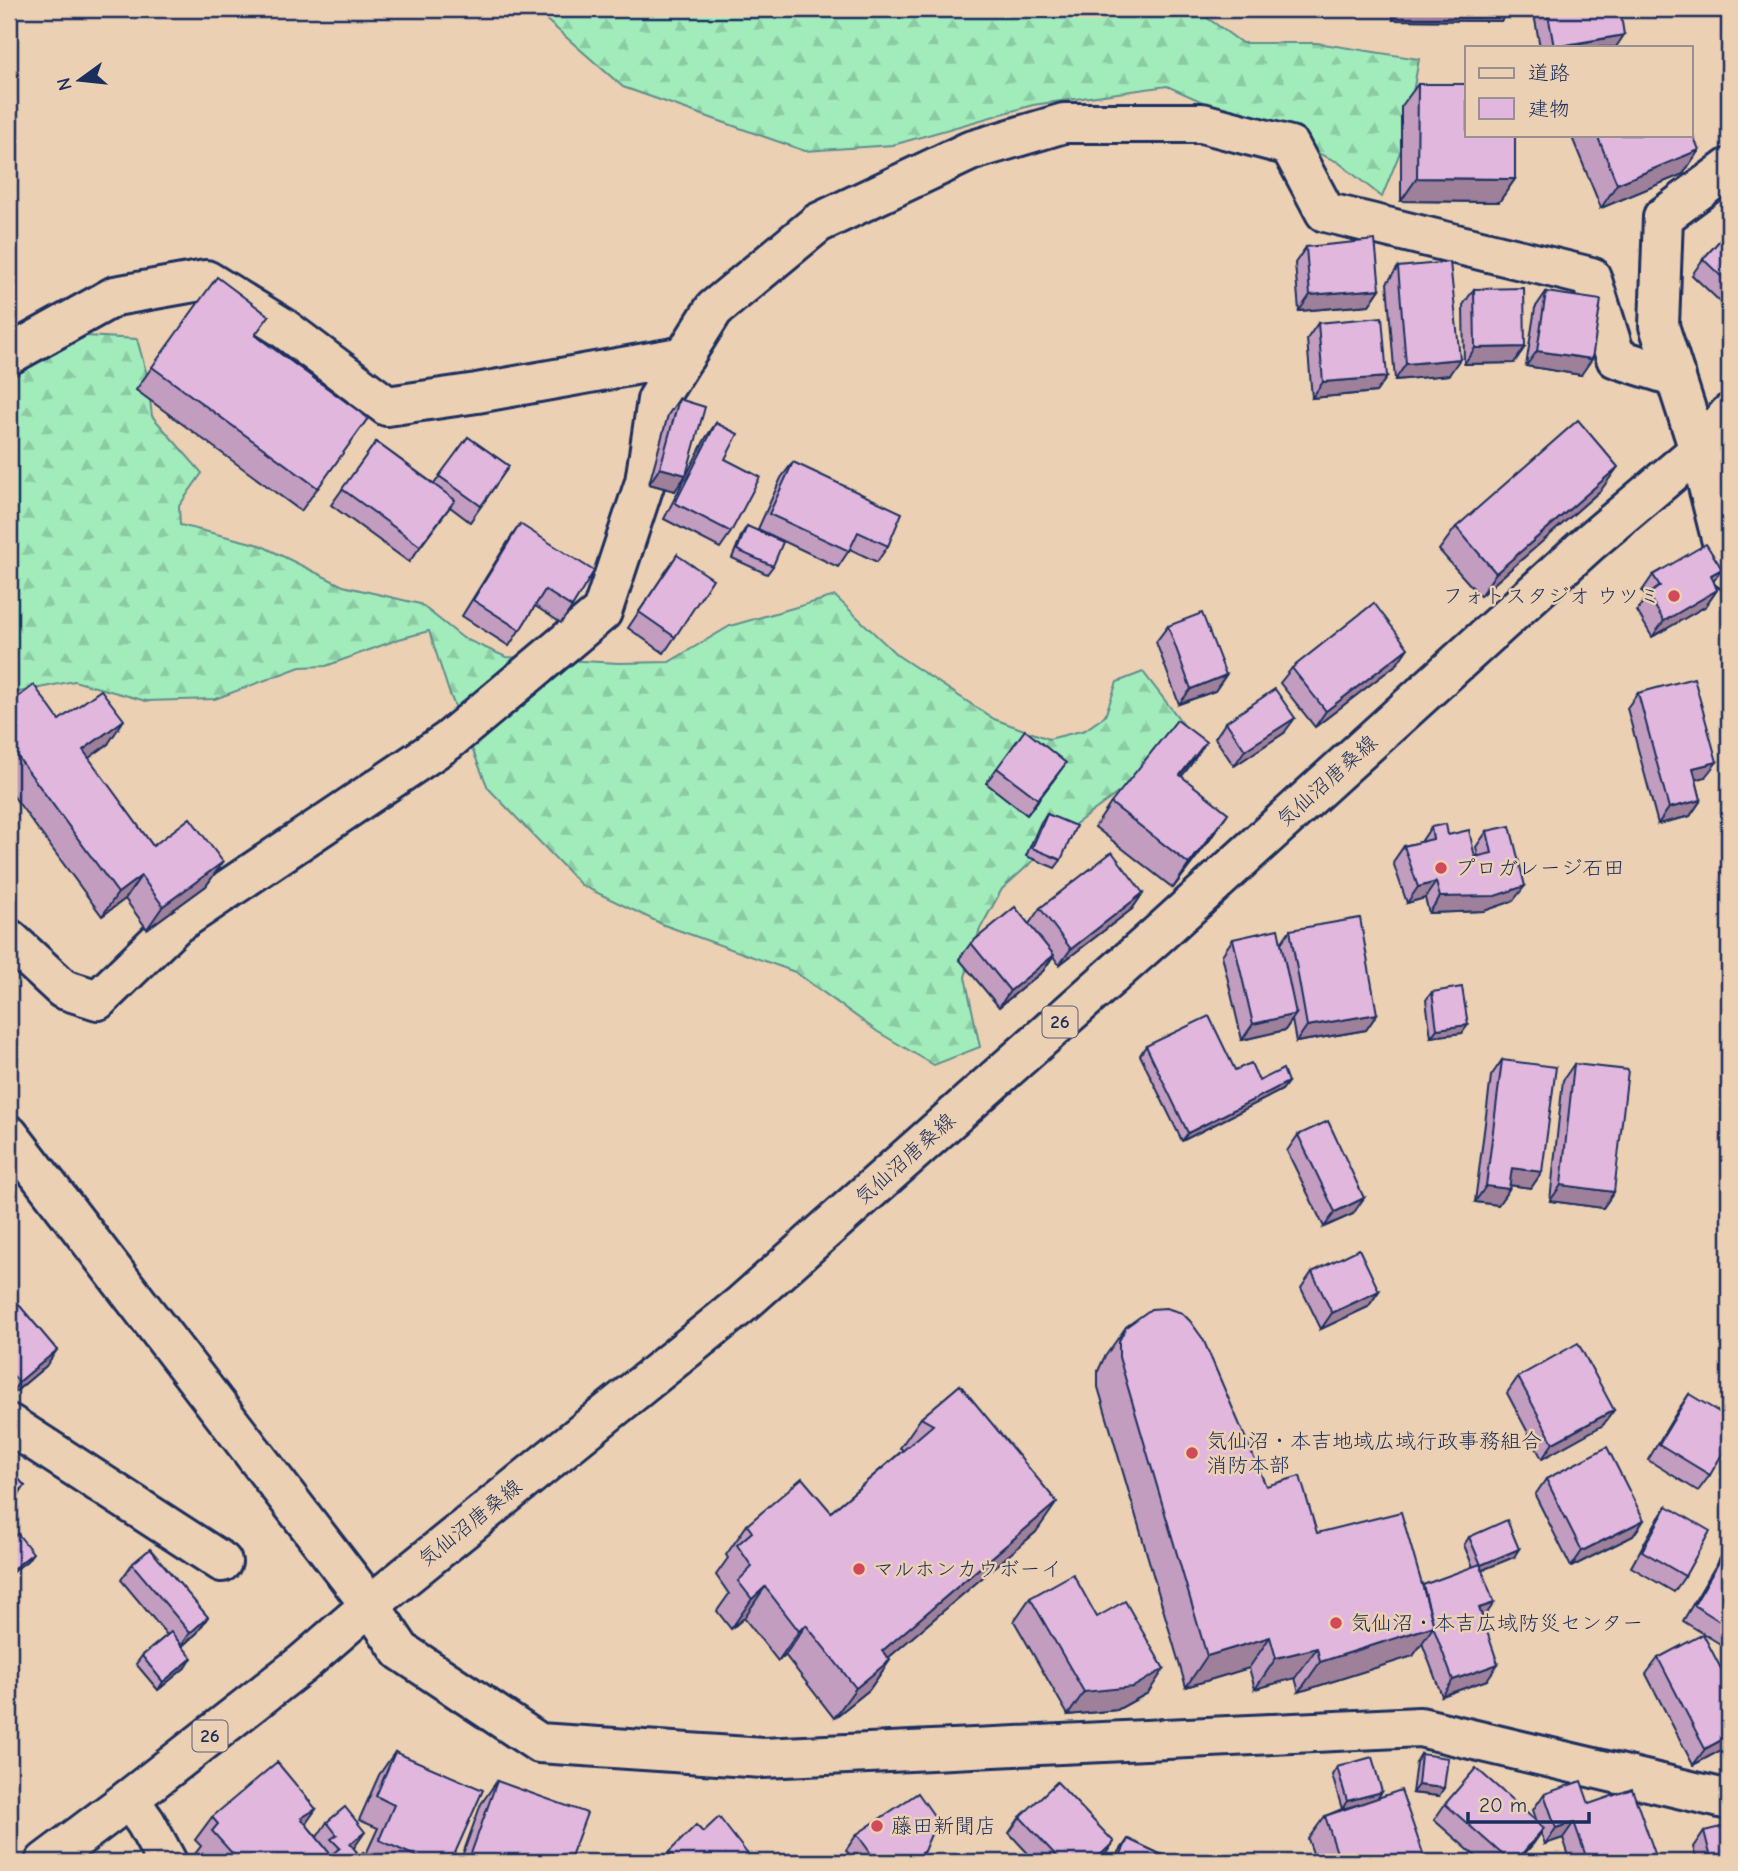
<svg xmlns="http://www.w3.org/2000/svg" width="1738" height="1871" viewBox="0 0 1738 1871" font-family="'Comic Neue','Klee One',sans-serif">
  <defs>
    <pattern id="forest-firs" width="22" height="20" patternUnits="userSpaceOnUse" patternTransform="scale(1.75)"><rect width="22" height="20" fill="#a2ecbb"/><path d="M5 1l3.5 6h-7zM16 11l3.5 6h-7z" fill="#8bcba3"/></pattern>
  </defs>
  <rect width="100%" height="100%" fill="#ecd0b3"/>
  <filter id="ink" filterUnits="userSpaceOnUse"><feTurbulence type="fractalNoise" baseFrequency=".0143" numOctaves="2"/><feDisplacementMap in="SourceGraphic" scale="14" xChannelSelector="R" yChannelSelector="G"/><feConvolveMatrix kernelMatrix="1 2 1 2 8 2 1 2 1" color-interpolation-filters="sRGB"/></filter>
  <g filter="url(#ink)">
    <g fill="url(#forest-firs)" stroke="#5e8e8c" stroke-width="2">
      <path d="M534,9H1195L1242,43H1317L1419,59L1404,142L1382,197L1338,162L1167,86L1033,105L893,145L805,151L623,87Z"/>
      <path d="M86,336L137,339L147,375L152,416L202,473L179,506L180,525L260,545L343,586L420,604L463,638L506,657L619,663L669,662L730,626L835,596L897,655L994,719L1049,739L1085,730L1105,716L1117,682L1143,672L1183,724L1171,754L1066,831L1002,889L980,929L965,977L980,1047L934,1065L878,1032L795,972L664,925L581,885L488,788L449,692L429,631L399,639L326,666L300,667L215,699L146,701L74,681L9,694V369Z"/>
    </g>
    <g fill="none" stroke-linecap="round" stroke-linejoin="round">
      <defs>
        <g id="minor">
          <path d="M1729,168L1663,217L1659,326L1699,450L1729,570"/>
          <path d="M9,355L115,296L206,280L282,327L387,406L477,393L685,356"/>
          <path d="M9,939L63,989L98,1000L176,924L448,741L602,612L645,482L657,400L714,309L818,223L970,151L1064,123H1202L1290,146L1325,212L1591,277L1616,358L1676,377"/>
          <path d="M9,1135L370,1605L401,1651L539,1743L763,1758L1420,1727L1729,1800"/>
          <path d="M9,1424L222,1562"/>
          <path d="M129,1799L146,1823L167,1862"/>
        </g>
        <path id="major" d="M45,1862L129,1799L302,1664L370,1605L742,1304L1161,932L1589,543L1699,450L1729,414"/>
      </defs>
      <use href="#minor" stroke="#1b2f5e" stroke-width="44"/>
      <use href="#major" stroke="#1b2f5e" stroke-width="44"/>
      <use href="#minor" stroke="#ecd0b3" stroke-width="38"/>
      <use href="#major" stroke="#ecd0b3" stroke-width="38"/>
    </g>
    <g fill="#c29dbf" stroke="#1b2f5e" stroke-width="2">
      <path d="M1260,9H1379L1377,12L1260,15Z"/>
      <path d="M1393,9H1509L1501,21L1393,20Z"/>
      <path d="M1533,9H1620L1616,47H1540Z"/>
      <path d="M1418,84L1515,179L1499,202L1401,201V107Z"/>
      <path d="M1571,135H1691L1699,150L1683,174L1601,208Z"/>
      <path d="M1729,230V310L1692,275L1703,259Z"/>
      <path d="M1306,247L1380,289L1369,305L1299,311L1295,263Z"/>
      <path d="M1398,267L1449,375L1395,380L1387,283Z"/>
      <path d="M1474,289L1514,363L1464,364L1463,305Z"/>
      <path d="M1546,292L1581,375L1526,366L1535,308Z"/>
      <path d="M1318,323L1387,377L1376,392L1312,398L1307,339Z"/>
      <path d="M256,336L368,418L301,511L136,390L152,367Z"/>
      <path d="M679,399L675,491L649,484L668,415Z"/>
      <path d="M716,423L725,459L731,532L720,548L664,519L705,439Z"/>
      <path d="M468,437L509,466L470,522L450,507L409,562L331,505L376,442L434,484Z"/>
      <path d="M793,462L888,546L877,562L850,549L838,567L758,529L781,478Z"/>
      <path d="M1601,490L1480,596L1439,550L1456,527Z"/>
      <path d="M520,524L572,607L561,623L535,606L509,646L462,616L509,540Z"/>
      <path d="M747,526L773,566L767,574L732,558L742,534Z"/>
      <path d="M677,555L675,637L664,653L628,628Z"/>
      <path d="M1722,569L1713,581L1717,590L1706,606L1652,637L1637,611L1646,597L1642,591L1653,575Z"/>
      <path d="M1168,626L1226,675L1215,691L1179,704L1156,642Z"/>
      <path d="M1397,664L1315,727L1280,683L1292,668Z"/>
      <path d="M1638,693L1705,777L1696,780L1701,800L1690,816L1658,824L1627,708Z"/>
      <path d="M9,704L59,720L108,744L88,758L153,846L223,862L206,886L147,929L125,899L102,916L9,790Z"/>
      <path d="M1226,722L1284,733L1234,766L1215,738Z"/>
      <path d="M1206,742L1181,776L1212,837L1173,888L1095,827L1111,803Z"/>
      <path d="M997,768L1055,778L1027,815L986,783Z"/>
      <path d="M1047,814L1061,860L1055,868L1026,856L1041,822Z"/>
      <path d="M1431,827L1448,835L1475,857L1478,856L1476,847L1487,831L1513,901L1484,911L1429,913L1425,898L1407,903L1393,862L1404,846L1421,842Z"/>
      <path d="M1143,893L1132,909L1059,965L1053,956L1043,971L999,1007L959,959L971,943L1029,924L1040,908Z"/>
      <path d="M1290,930L1377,1014L1366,1030L1296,1042L1292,1020L1285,1030L1242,1040L1222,955L1233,939L1281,943Z"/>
      <path d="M1432,992L1462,1033L1431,1037L1426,1000Z"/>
      <path d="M1146,1046L1235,1070L1259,1081L1288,1082L1282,1090L1182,1141L1140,1055Z"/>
      <path d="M1502,1060L1542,1172L1531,1188L1510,1185L1509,1189L1498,1205L1475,1202L1491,1076Z"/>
      <path d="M1574,1064L1614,1192L1603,1208L1550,1201L1563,1080Z"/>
      <path d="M1298,1135L1353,1214L1324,1227L1287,1151Z"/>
      <path d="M1312,1272L1379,1291L1368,1307L1321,1329L1301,1288Z"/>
      <path d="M9,1293L46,1366L9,1397Z"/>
      <path d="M1126,1327L1266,1486L1317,1533L1423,1585L1473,1567L1464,1545L1469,1537L1514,1557L1482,1570V1619L1487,1680L1442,1696L1422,1643L1413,1656L1299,1692L1295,1678L1255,1689L1249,1668L1186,1687L1098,1387V1371L1104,1358Z"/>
      <path d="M1518,1377L1614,1410L1603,1425L1542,1459L1507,1393Z"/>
      <path d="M960,1385L1036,1532L888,1658L890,1660L869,1690L834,1718L785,1655L778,1661L744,1618L731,1629L717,1611L729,1594L716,1575L728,1558L726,1555L747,1525L831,1512L903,1450L900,1448L921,1418Z"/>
      <path d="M1689,1394L1710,1475L1698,1491L1648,1460L1678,1410Z"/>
      <path d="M1546,1479L1644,1520L1633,1536L1571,1567L1535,1495Z"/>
      <path d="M1667,1506L1685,1576L1674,1592L1631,1567L1656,1522Z"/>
      <path d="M1729,1543V1641L1725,1647L1683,1621Z"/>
      <path d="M132,1564L197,1633L182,1646L187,1666L158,1690L136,1664L142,1656L167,1635L121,1580Z"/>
      <path d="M1030,1598L1097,1617L1148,1693L1117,1710L1068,1715L1014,1621Z"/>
      <path d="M1658,1658L1723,1673L1729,1663V1679L1726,1677L1729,1746L1693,1765L1646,1674Z"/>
      <path d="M395,1752L451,1862H356L363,1852L366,1854L378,1828L359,1820L379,1775Z"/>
      <path d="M1421,1754L1439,1796L1412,1793L1416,1762Z"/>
      <path d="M1337,1767L1377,1798L1426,1862H1316L1308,1839L1325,1816L1342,1809L1332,1775Z"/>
      <path d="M497,1781L569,1862H460L481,1804Z"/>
      <path d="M1544,1794L1589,1804L1658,1862H1571L1563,1838L1545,1844L1541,1833L1533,1844L1517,1862H1482L1434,1820L1445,1804L1537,1822L1533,1810Z"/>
      <path d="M316,1809L305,1824L317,1837L327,1822L354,1848L351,1861L352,1862H203L195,1854L201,1846L195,1840L212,1817Z"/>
      <path d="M1020,1817L1103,1858L1098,1862H1036L1009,1833Z"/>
      <path d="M1704,1831L1729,1862H1697L1693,1847Z"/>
      <path d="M703,1832L746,1862H662L669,1852Z"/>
      <path d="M857,1834L916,1862H855L846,1850Z"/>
      <path d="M1128,1839L1177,1862H1112Z"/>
    </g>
    <g fill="#9e809b" stroke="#1b2f5e" stroke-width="2">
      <path d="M1265,9H1379L1377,12L1260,15Z"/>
      <path d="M1401,9H1509L1501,21L1393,20Z"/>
      <path d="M1624,35L1616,47H1559Z"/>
      <path d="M1699,150L1683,174L1601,208L1617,184Z"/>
      <path d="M1417,178L1515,179L1499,202L1401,201Z"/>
      <path d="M1380,289L1369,305L1299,311L1310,295Z"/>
      <path d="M1525,347L1514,363L1464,364L1475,348Z"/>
      <path d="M1537,351L1592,359L1581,375L1526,366Z"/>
      <path d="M1460,359L1449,375L1395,380L1406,364Z"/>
      <path d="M1387,377L1376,392L1312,398L1323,382Z"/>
      <path d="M1618,467L1601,490L1480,596L1496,573Z"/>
      <path d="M660,468L686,475L675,491L649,484Z"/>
      <path d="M1722,569L1711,585V575Z"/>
      <path d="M1717,590L1706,606L1652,637L1664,621Z"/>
      <path d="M1408,648L1397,664L1315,727L1326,711Z"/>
      <path d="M1226,675L1215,691L1179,704L1191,689Z"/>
      <path d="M1295,718L1284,733L1234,766L1245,750Z"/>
      <path d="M124,720L108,744L67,774L83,750Z"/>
      <path d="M1206,742L1190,766L1164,799L1180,775Z"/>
      <path d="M1717,762L1705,777L1681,784L1693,768Z"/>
      <path d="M1066,763L1055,778L1027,815L1038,799Z"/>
      <path d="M1701,800L1690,816L1658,824L1669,808Z"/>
      <path d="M1228,813L1212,837L1173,888L1189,864Z"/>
      <path d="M223,862L206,886L147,929L163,906Z"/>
      <path d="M141,876L125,899L102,916L118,893Z"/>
      <path d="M1436,882L1425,898L1407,903L1418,887Z"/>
      <path d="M1525,886L1513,901L1484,911L1429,913L1440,897Z"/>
      <path d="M1143,893L1132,909L1059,965L1071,949Z"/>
      <path d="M1054,955L1043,971L999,1007L1010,991Z"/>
      <path d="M1296,1014L1285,1030L1242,1040L1253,1024Z"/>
      <path d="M1377,1014L1366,1030L1296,1042L1307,1026Z"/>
      <path d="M1468,1025L1462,1033L1431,1037L1437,1029Z"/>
      <path d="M1288,1082L1282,1090L1182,1141L1188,1133Z"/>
      <path d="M1512,1168L1542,1172L1531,1188L1501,1184Z"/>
      <path d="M1561,1185L1614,1192L1603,1208L1550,1201Z"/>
      <path d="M1486,1186L1509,1189L1498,1205L1475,1202Z"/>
      <path d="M1364,1198L1353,1214L1324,1227L1335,1212Z"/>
      <path d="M1379,1291L1368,1307L1321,1329L1332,1313Z"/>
      <path d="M57,1350L46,1366L9,1397L19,1382Z"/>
      <path d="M1614,1410L1603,1425L1542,1459L1553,1443Z"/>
      <path d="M25,1486L9,1509V1500Z"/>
      <path d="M1057,1502L1036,1532L861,1681L882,1651Z"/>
      <path d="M1644,1520L1633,1536L1571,1567L1582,1551Z"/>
      <path d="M1519,1549L1514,1557L1475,1573L1481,1565Z"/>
      <path d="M33,1553L27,1561L9,1575V1572Z"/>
      <path d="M765,1587L744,1618L731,1629L752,1599Z"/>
      <path d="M1494,1603L1483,1619L1479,1608Z"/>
      <path d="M208,1617L197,1633L179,1649L190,1633Z"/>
      <path d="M806,1625L785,1655L778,1661L799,1631Z"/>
      <path d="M1434,1626L1413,1656L1299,1692L1320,1662Z"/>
      <path d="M1270,1637L1249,1668L1186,1687L1207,1656Z"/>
      <path d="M1317,1648L1295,1678L1255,1689L1276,1658Z"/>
      <path d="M192,1658L187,1666L158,1690L163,1682Z"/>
      <path d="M890,1660L869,1690L834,1718L856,1688Z"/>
      <path d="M1498,1664L1487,1680L1442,1696L1453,1680Z"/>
      <path d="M1164,1669L1148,1693L1117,1710L1068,1715L1084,1692Z"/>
      <path d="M1729,1736V1746L1693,1765L1705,1749Z"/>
      <path d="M1418,1785L1444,1788L1439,1796L1412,1793Z"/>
      <path d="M1382,1792L1376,1800L1342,1809L1347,1801Z"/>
      <path d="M316,1809L300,1832L301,1818Z"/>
      <path d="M1574,1822L1563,1838L1545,1844L1556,1828Z"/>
      <path d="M1544,1828L1533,1844L1517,1862H1515Z"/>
      <path d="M365,1832L349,1855L350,1844Z"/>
      <path d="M1114,1842L1103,1858L1098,1862H1093Z"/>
      <path d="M924,1851L916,1862H908Z"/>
    </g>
    <g fill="#e1b7de" stroke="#1b2f5e" stroke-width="2">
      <path d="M1547,9H1620L1624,35L1554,47Z"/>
      <path d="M1418,84H1467V135H1515V179L1417,178Z"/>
      <path d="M1691,130L1699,150L1617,184L1597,135H1691Z"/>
      <path d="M1729,230V284L1703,259Z"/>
      <path d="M1375,240L1380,289L1310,295L1306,247Z"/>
      <path d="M1450,262L1460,359L1406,364L1398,267Z"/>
      <path d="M217,277L269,316L255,335L368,418L318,488L152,367Z"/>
      <path d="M1524,288L1525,347L1475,348L1474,289Z"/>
      <path d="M1546,292L1601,300L1592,359L1537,351Z"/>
      <path d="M1382,317L1387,377L1323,382L1318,323Z"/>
      <path d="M679,399L705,407L686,475L660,468Z"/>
      <path d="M1578,420L1618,467L1496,573L1456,527Z"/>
      <path d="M716,423L738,434L725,459L760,477L731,532L675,503Z"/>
      <path d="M468,437L509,466L481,506L439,476Z"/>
      <path d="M376,442L455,500L420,546L342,489Z"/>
      <path d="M793,462L902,513L888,546L858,532L849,551L769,514Z"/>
      <path d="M520,524L594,571L572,607L545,590L520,630L473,600Z"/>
      <path d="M747,526L783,542L773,566L737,550Z"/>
      <path d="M1706,544L1722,569L1711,575L1717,590L1664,621L1648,595L1660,586L1653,575Z"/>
      <path d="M677,555L713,579L675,637L639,612Z"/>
      <path d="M1374,603L1408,648L1326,711L1292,668Z"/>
      <path d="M1202,613L1226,675L1191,689L1168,626Z"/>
      <path d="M1694,678L1717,762L1693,768L1701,800L1669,808L1638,693Z"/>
      <path d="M34,685L59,720L101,690L124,720L83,750L153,846L190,818L223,862L163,906L141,876L118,893L9,745V704Z"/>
      <path d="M1275,689L1295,718L1245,750L1226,722Z"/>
      <path d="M1177,720L1206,742L1180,775L1228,813L1189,864L1111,803Z"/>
      <path d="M1025,730L1066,763L1038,799L997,768Z"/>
      <path d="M1047,814L1076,826L1061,860L1032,848Z"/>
      <path d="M1446,824L1448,835L1469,830L1475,857L1492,853L1487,831L1510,826L1525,886L1495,896L1440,897L1436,882L1418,887L1404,846L1433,839L1431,827Z"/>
      <path d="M1112,852L1143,893L1071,949L1040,908Z"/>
      <path d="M1015,907L1054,955L1010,991L971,943Z"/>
      <path d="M1360,918L1377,1014L1307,1026L1290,930Z"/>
      <path d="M1278,929L1296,1014L1253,1024L1233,939Z"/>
      <path d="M1462,987L1468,1025L1437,1029L1432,992Z"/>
      <path d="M1209,1016L1235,1070L1251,1063L1259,1081L1283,1069L1288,1082L1188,1133L1146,1046Z"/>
      <path d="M1502,1060L1556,1067L1542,1172L1512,1168L1509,1189L1486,1186Z"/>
      <path d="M1574,1064L1628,1070L1614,1192L1561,1185Z"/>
      <path d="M1328,1121L1364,1198L1335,1212L1298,1135Z"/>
      <path d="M1359,1249L1379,1291L1332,1313L1312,1272Z"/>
      <path d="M9,1293L57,1350L19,1382L9,1371Z"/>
      <path d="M1166,1308L1182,1313L1190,1321L1203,1339L1266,1486L1300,1476L1317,1533L1401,1512L1434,1626L1320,1662L1317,1648L1276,1658L1270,1637L1207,1656L1119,1357V1341L1126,1327L1151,1309Z"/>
      <path d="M1578,1343L1614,1410L1553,1443L1518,1377Z"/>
      <path d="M960,1385L1057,1502L882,1651L890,1660L856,1688L806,1625L799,1631L765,1587L752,1599L738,1581L752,1567L737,1545L752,1532L747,1525L802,1478L831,1512L933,1425L921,1418Z"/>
      <path d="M1689,1394L1729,1418V1442L1710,1475L1659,1444Z"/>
      <path d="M1607,1447L1644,1520L1582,1551L1546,1479Z"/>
      <path d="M9,1468L25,1486L9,1500Z"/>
      <path d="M1667,1506L1710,1531L1685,1576L1642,1551Z"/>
      <path d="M1507,1520L1519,1549L1481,1565L1469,1537Z"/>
      <path d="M18,1534L33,1553L9,1572V1541Z"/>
      <path d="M1729,1545V1627L1694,1605Z"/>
      <path d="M150,1549L208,1617L190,1633L132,1564Z"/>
      <path d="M1480,1564L1494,1603L1479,1608L1498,1664L1453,1680L1433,1626H1434L1423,1585Z"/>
      <path d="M1073,1574L1097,1617L1125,1601L1164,1669L1133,1687L1084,1692L1030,1598Z"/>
      <path d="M171,1632L192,1658L163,1682L142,1656Z"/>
      <path d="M1703,1634L1729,1684V1736L1705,1749L1658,1658Z"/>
      <path d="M395,1752L483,1790L451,1862H429L379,1840L394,1805L376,1796Z"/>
      <path d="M1421,1754L1448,1758L1444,1788L1418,1785Z"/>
      <path d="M1372,1757L1382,1792L1347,1801L1337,1767Z"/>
      <path d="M277,1762L316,1809L301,1818L331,1855L340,1848L331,1839L337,1835L327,1822L345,1807L365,1832L350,1844L357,1852L349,1859L352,1862H240L212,1831L218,1824L212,1817Z"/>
      <path d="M1476,1768L1544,1828L1515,1862H1511L1445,1804Z"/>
      <path d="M497,1781L587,1813L569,1862H468Z"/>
      <path d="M1581,1781L1589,1804L1632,1789L1658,1862H1588L1574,1822L1556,1828L1544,1794Z"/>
      <path d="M1057,1782L1114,1842L1093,1862H1062L1020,1817Z"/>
      <path d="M1401,1790L1426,1862H1340L1325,1816Z"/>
      <path d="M918,1793L937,1820L924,1851L908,1862H877L857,1834Z"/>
      <path d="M719,1817L750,1857L744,1862H671L676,1859L669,1852L696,1825L703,1832Z"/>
      <path d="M1729,1825V1862H1712L1704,1831Z"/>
      <path d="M1128,1839L1177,1862H1117Z"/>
      <path d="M363,1852L386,1862H358Z"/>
    </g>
  </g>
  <g fill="#d1495b" stroke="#ecd0b3" stroke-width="2.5">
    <circle cx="1674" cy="596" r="7"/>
    <circle cx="1441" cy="868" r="7"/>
    <circle cx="1192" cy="1453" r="7"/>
    <circle cx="859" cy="1569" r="7"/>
    <circle cx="1336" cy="1623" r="7"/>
    <circle cx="877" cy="1826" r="7"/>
  </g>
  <g text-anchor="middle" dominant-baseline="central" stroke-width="5" stroke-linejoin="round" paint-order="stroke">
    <g fill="#ecd0b3" stroke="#5a5f78" stroke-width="2">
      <rect x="1042.5" y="1006.5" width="35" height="31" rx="5"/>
      <rect x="192.5" y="1720.5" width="35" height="31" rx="5"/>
    </g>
    <g font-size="19" font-weight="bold" fill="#1b2f5e">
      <text x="1060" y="1022">26</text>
      <text x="210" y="1736">26</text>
    </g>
    <g font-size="21" fill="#1b2f5e" stroke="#ecd0b3" text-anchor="start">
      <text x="1660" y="596" text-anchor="end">フォトスタジオ ウツミ</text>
      <text x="1455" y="868">プロガレージ石田</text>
      <text x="1206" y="1441">気仙沼・本吉地域広域行政事務組合<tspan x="1206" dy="24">消防本部</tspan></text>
      <text x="873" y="1569">マルホンカウボーイ</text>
      <text x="1350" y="1623">気仙沼・本吉広域防災センター</text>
      <text x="891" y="1826">藤田新聞店</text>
    </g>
    <g font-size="21" fill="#1b2f5e" stroke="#ecd0b3">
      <text transform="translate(1327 781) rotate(-42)">気仙沼唐桑線</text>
      <text transform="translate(905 1159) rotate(-42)">気仙沼唐桑線</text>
      <text transform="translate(470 1523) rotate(-39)">気仙沼唐桑線</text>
    </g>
  </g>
  <rect width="1738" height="1871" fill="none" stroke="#ecd0b3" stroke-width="35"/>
  <rect x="18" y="18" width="1703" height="1836" fill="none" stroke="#1b2f5e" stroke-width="2.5" filter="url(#ink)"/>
  <rect x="1465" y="46" width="228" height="91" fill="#ecd0b3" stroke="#989091" stroke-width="2"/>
  <rect x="1479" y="68" width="35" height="10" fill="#ecd0b3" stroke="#989091" stroke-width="2"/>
  <text x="1528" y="80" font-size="21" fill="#1b2f5e">道路</text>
  <rect x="1479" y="98" width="35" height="21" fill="#e1b7de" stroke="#989091" stroke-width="2"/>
  <text x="1528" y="116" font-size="21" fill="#1b2f5e">建物</text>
  <g transform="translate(80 80) rotate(255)" stroke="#ecd0b3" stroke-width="5" paint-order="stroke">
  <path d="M0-5L12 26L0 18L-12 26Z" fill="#1b2f5e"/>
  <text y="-10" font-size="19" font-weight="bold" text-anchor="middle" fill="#1b2f5e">N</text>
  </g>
  <path d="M1468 1812v10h121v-10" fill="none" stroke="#1b2f5e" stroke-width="3.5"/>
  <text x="1479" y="1812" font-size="21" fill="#1b2f5e" stroke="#ecd0b3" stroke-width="5" paint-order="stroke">20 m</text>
</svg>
